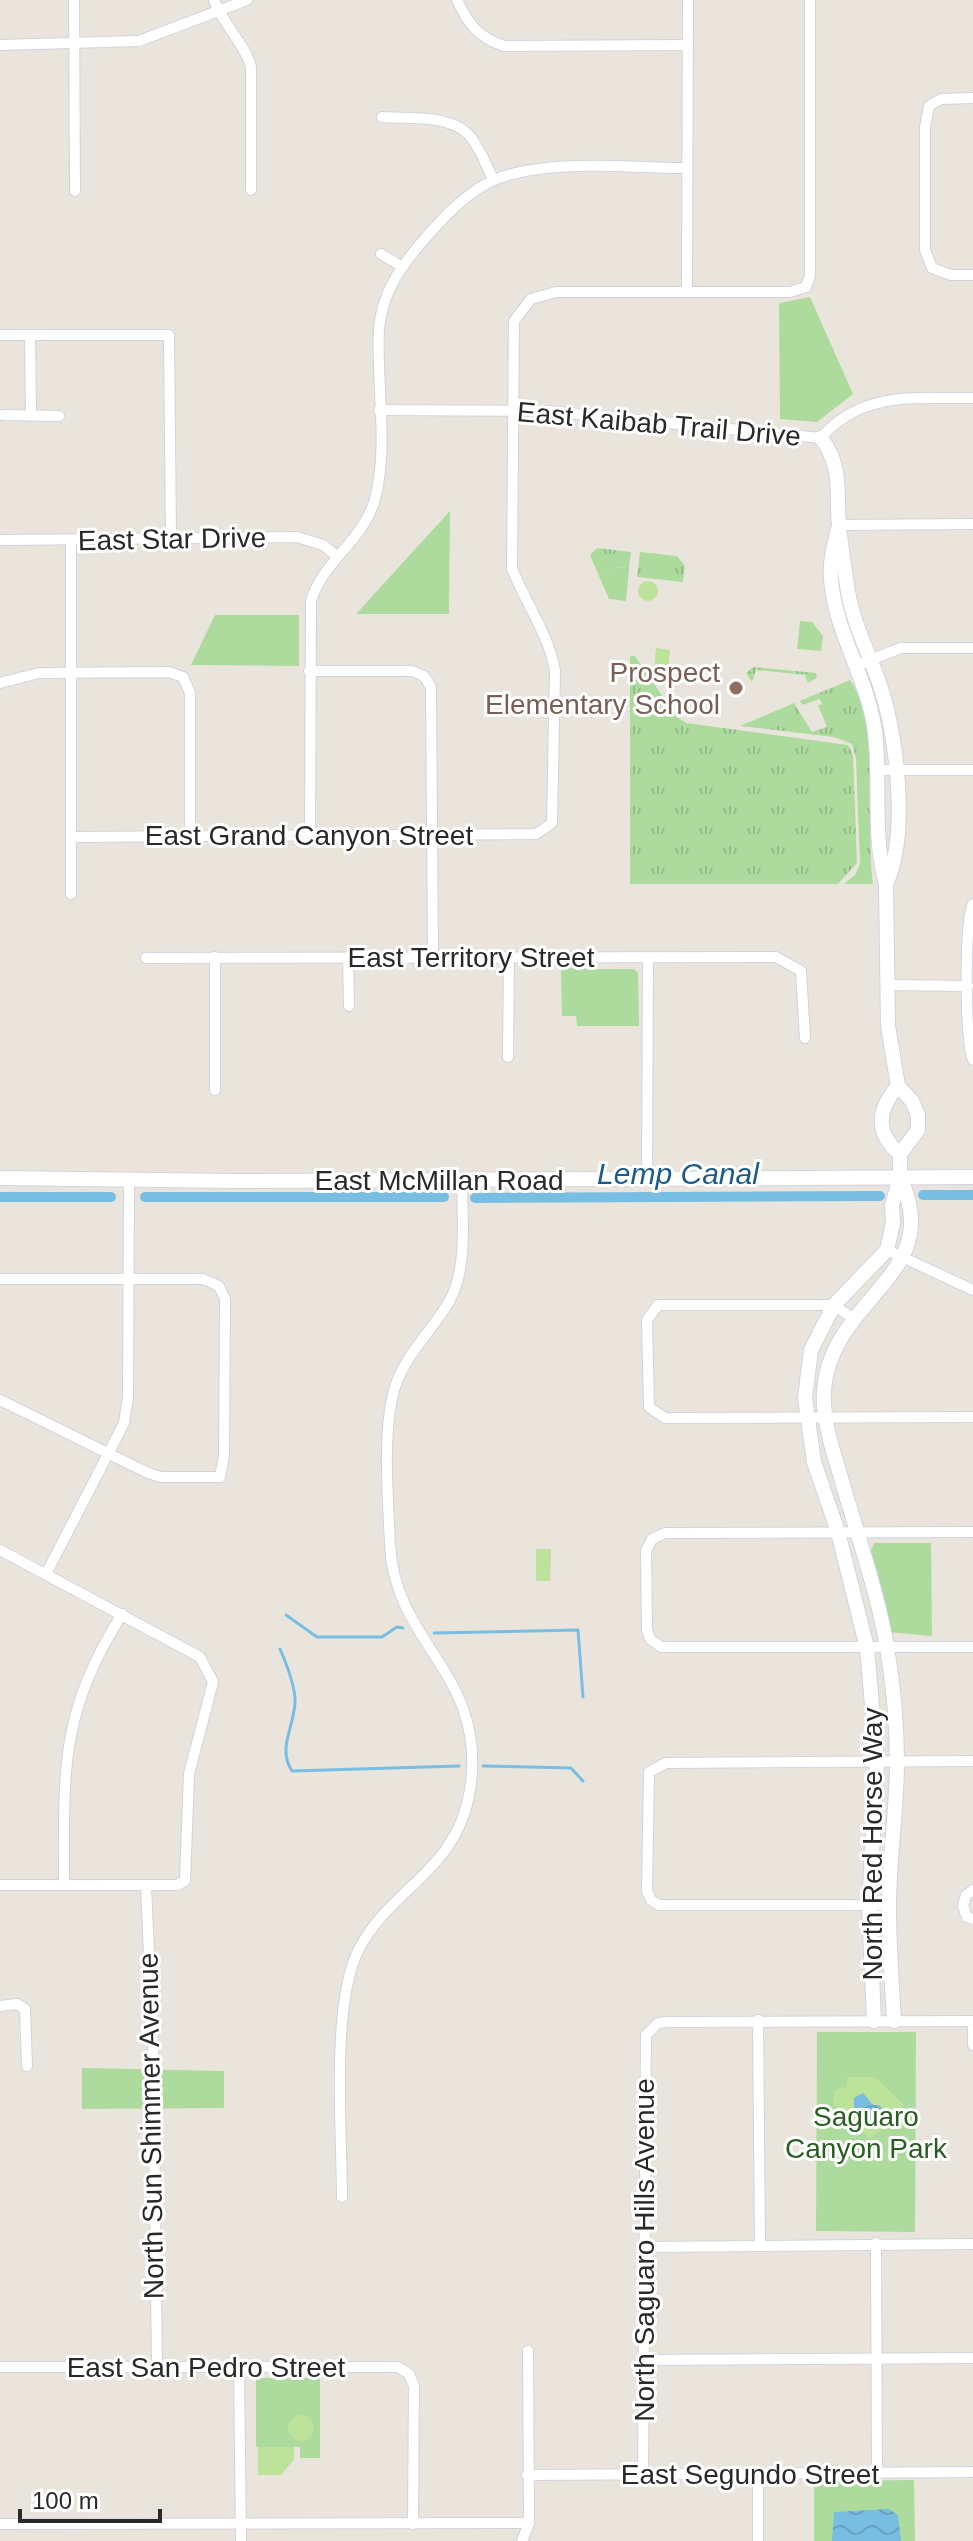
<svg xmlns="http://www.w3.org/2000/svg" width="973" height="2541" viewBox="0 0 973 2541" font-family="Arial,sans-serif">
  <defs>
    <pattern id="grass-tufts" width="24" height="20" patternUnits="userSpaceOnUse" patternTransform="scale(2)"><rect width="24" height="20" fill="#addb9d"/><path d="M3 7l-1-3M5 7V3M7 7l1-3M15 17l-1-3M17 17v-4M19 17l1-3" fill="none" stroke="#95bc87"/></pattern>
    <pattern id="water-waves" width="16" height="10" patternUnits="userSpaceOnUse" patternTransform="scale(2)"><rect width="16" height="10" fill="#78bde2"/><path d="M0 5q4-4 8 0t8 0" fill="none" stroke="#68a2c2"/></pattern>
  </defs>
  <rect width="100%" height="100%" fill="#eae5dc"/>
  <g fill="url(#grass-tufts)">
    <path d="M597,548L631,552L629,568L615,567L598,574L590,555Z"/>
    <path d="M640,552L677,556L685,566L683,582L637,577Z"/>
    <path d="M630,656H635L676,716L686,723L848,745L853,754L857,863L838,884H630Z"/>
    <path d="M754,667L816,673L817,678L808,683L805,675L756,670L752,682L746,673Z"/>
    <path d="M850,680C881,722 865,831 873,884H844L855,875L860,864L856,759L852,744L834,737L740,726L794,703L812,732L827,727L818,705L822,704L820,699L802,705L800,701Z"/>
  </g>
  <g fill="#addb9d">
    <path d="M810,297L853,394L817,422L780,419L779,303Z"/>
    <path d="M450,511L449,614H356Z"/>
    <path d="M615,567L629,568L626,601L609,599L598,574Z"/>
    <path d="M215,615H299V666L191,665Z"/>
    <path d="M800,621L812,622L823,636L821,651L797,649Z"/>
    <path d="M579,965L586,969H634L638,973L639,1026H577L576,1016H562L561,969Z"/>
    <path d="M874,1543H931L932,1636L888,1632L866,1550L872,1549Z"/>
    <path d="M817,2032H916L915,2232L816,2231Z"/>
    <path d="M82,2068L224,2071V2108L82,2109Z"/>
    <path d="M256,2378H320V2458H300V2447H256Z"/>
    <path d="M914,2480L915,2541H814V2481Z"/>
  </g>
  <g fill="#bde29a">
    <circle cx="648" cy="591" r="10"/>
    <path d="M656,648L670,650L668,670L654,668Z"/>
    <path d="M536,1549H551L550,1581H536Z"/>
    <path d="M847,2077H875L902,2103V2109L870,2139L834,2105V2091L847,2086Z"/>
    <circle cx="301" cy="2428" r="13"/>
    <path d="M258,2447H294V2459L281,2475H258Z"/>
  </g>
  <g fill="url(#water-waves)">
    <path d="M863,2093L873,2105H879L885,2111L879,2120L871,2122L854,2109V2098Z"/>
    <path d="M889,2509L898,2515L901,2541H832L834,2512Z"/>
  </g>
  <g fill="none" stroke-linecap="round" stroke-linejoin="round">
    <g stroke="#78bde2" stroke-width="3">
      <path d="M286,1615L317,1637H382L397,1627L403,1628"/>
      <path d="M434,1633L578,1630L583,1697"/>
      <path d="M280,1649C287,1665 293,1680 295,1697C297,1723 276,1747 292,1771L459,1766"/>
      <path d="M483,1766L571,1768L583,1781"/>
    </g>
    <g stroke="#78bde2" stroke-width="10">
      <path d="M923,1195H973"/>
      <path d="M0,1197H111"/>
      <path d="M145,1197H444"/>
      <path d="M475,1198L880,1196"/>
    </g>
    <defs>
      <g id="street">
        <path d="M74,0L75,191"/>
        <path d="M214,0C223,24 246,46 251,67V190"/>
        <path d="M457,0C468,24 479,38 504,46L688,45"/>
        <path d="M0,45L139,41L247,0"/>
        <path d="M973,98L941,99L929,106L925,127V250L932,268L951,275H973"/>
        <path d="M382,117C408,119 450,114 469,135C480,147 486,166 494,180"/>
        <path d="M381,254L401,266"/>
        <path d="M687,292L688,0"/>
        <path d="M0,335H169L171,539"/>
        <path d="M30,335L31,415"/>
        <path d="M379,410L548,411L821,438C861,390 917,399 973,398"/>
        <path d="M3,415L59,416"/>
        <path d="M839,525L973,524"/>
        <path d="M0,540L297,537L323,545L338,557"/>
        <path d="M857,665L901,648H973"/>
        <path d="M309,671H412L424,676L431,687L433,957"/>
        <path d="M0,683L39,673L169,672L183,677L190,693V836"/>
        <path d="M879,770H973"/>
        <path d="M310,835L311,601C323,561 364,540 375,499C389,445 376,384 379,329C382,294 399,269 421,243C441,220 465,193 494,180C546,158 630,168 687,168"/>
        <path d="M71,837L536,834L552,823L555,671C549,634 525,603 512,568L514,321L531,299L556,292H790L806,287L810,276V0"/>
        <path d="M71,894V540"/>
        <path d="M973,904C964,923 965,1040 973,1060"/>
        <path d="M215,957V1090"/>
        <path d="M348,957L349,1006"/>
        <path d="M146,958L776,957L801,971L805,1038"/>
        <path d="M887,985L968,986"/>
        <path d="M508,1057L509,957"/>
        <path d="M647,1180L648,957"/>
        <path d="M887,1250L973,1290"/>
        <path d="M0,1279H203L219,1286L225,1299L224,1456L220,1477H161L148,1473L0,1400"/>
        <path d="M852,1318L834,1305H658L647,1320L649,1407L665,1418L973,1417"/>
        <path d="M973,1532L665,1533L652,1539L646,1551L647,1630L650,1639L661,1647H973"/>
        <path d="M0,1550L200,1657L213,1682L189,1774L185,1881L177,1885H0"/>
        <path d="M46,1574L124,1423L128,1397L129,1180"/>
        <path d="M64,1885C64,1770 59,1715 122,1614"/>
        <path d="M146,1885L153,2045L157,2367"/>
        <path d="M973,1890L966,1895L963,1906L967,1917L973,1919"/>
        <path d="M889,1905H659L651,1900L647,1891L649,1772L666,1763L973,1761"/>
        <path d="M0,2006L17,2004L25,2009L27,2066"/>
        <path d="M758,2020L760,2243"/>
        <path d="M973,2021V2045"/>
        <path d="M342,2197C342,2134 331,2005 358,1951C390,1887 457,1872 470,1790C488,1673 394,1645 390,1544C388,1498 382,1429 395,1387C406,1353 433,1330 450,1300C468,1266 462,1217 462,1180"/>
        <path d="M876,2243L877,2473"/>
        <path d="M645,2247L973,2244"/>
        <path d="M645,2360L973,2358"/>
        <path d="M0,2367H398L409,2374L414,2386L413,2524"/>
        <path d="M239,2367L241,2541"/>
        <path d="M643,2474L646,2035L658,2023L668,2022L973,2021"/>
        <path d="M758,2474V2541"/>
        <path d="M527,2475L973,2472"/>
        <path d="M0,2524L529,2523"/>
        <path d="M522,2541L529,2523L528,2351"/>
      </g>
      <g id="secondary">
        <path d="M821,438C843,467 836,492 839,525C841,547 845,571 848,592C854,625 869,654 880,685C897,737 909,835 886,884"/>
        <path d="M839,525C835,543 829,561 831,579C835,633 868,678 875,732C881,782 872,836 886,884L888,1026L898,1086L912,1101L918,1115V1130L900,1154V1178L892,1205L893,1223L887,1250L834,1305L811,1350L805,1398L814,1462L838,1532L867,1648L877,1762L869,1906L874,2021"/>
        <path d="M898,1086C877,1110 875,1133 900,1154"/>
        <path d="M0,1178L236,1181L973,1177"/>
        <path d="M894,2021C892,1983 889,1945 889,1907C889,1858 897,1810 897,1762C897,1724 893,1684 887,1647C877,1590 857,1534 841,1478C833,1450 822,1420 824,1390C831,1297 947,1275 900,1178"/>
      </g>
    </defs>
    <use href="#street" stroke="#d1d3e0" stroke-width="12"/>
    <use href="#secondary" stroke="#d1d3e0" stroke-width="16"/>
    <use href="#street" stroke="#fff" stroke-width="10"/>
    <use href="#secondary" stroke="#fff" stroke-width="14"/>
  </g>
  <circle fill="#8d6e63" stroke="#fff" stroke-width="3" cx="736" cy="688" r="8"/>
  <g text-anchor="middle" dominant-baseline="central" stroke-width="6" stroke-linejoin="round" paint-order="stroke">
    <g font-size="28" fill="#292929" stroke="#fff">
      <text transform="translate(659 424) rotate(5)">East Kaibab Trail Drive</text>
      <text transform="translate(172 539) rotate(-1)">East Star Drive</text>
      <text x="309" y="835">East Grand Canyon Street</text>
      <text x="471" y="957">East Territory Street</text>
      <text x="439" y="1180">East McMillan Road</text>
      <text transform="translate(872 1844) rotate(-90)">North Red Horse Way</text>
      <text transform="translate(151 2126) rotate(-91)">North Sun Shimmer Avenue</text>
      <text transform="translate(644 2250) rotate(-90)">North Saguaro Hills Avenue</text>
      <text x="206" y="2367">East San Pedro Street</text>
      <text x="750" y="2474">East Segundo Street</text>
    </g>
    <g font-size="28" fill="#785e54" stroke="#fff" text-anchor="end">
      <text x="720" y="672">Prospect<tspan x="720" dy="32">Elementary School</tspan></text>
    </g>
    <g font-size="28" fill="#285e20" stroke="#fff">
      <text x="866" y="2116">Saguaro<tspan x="866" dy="32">Canyon Park</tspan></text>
    </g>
    <g font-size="30" font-style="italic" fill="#1a5b8c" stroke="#fff">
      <text x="678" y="1173">Lemp Canal</text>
    </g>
  </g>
  <path d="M20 2509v12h140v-12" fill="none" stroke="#292929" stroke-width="4"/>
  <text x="32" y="2509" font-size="24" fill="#292929" stroke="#ffffff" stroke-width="6" paint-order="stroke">100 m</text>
</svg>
